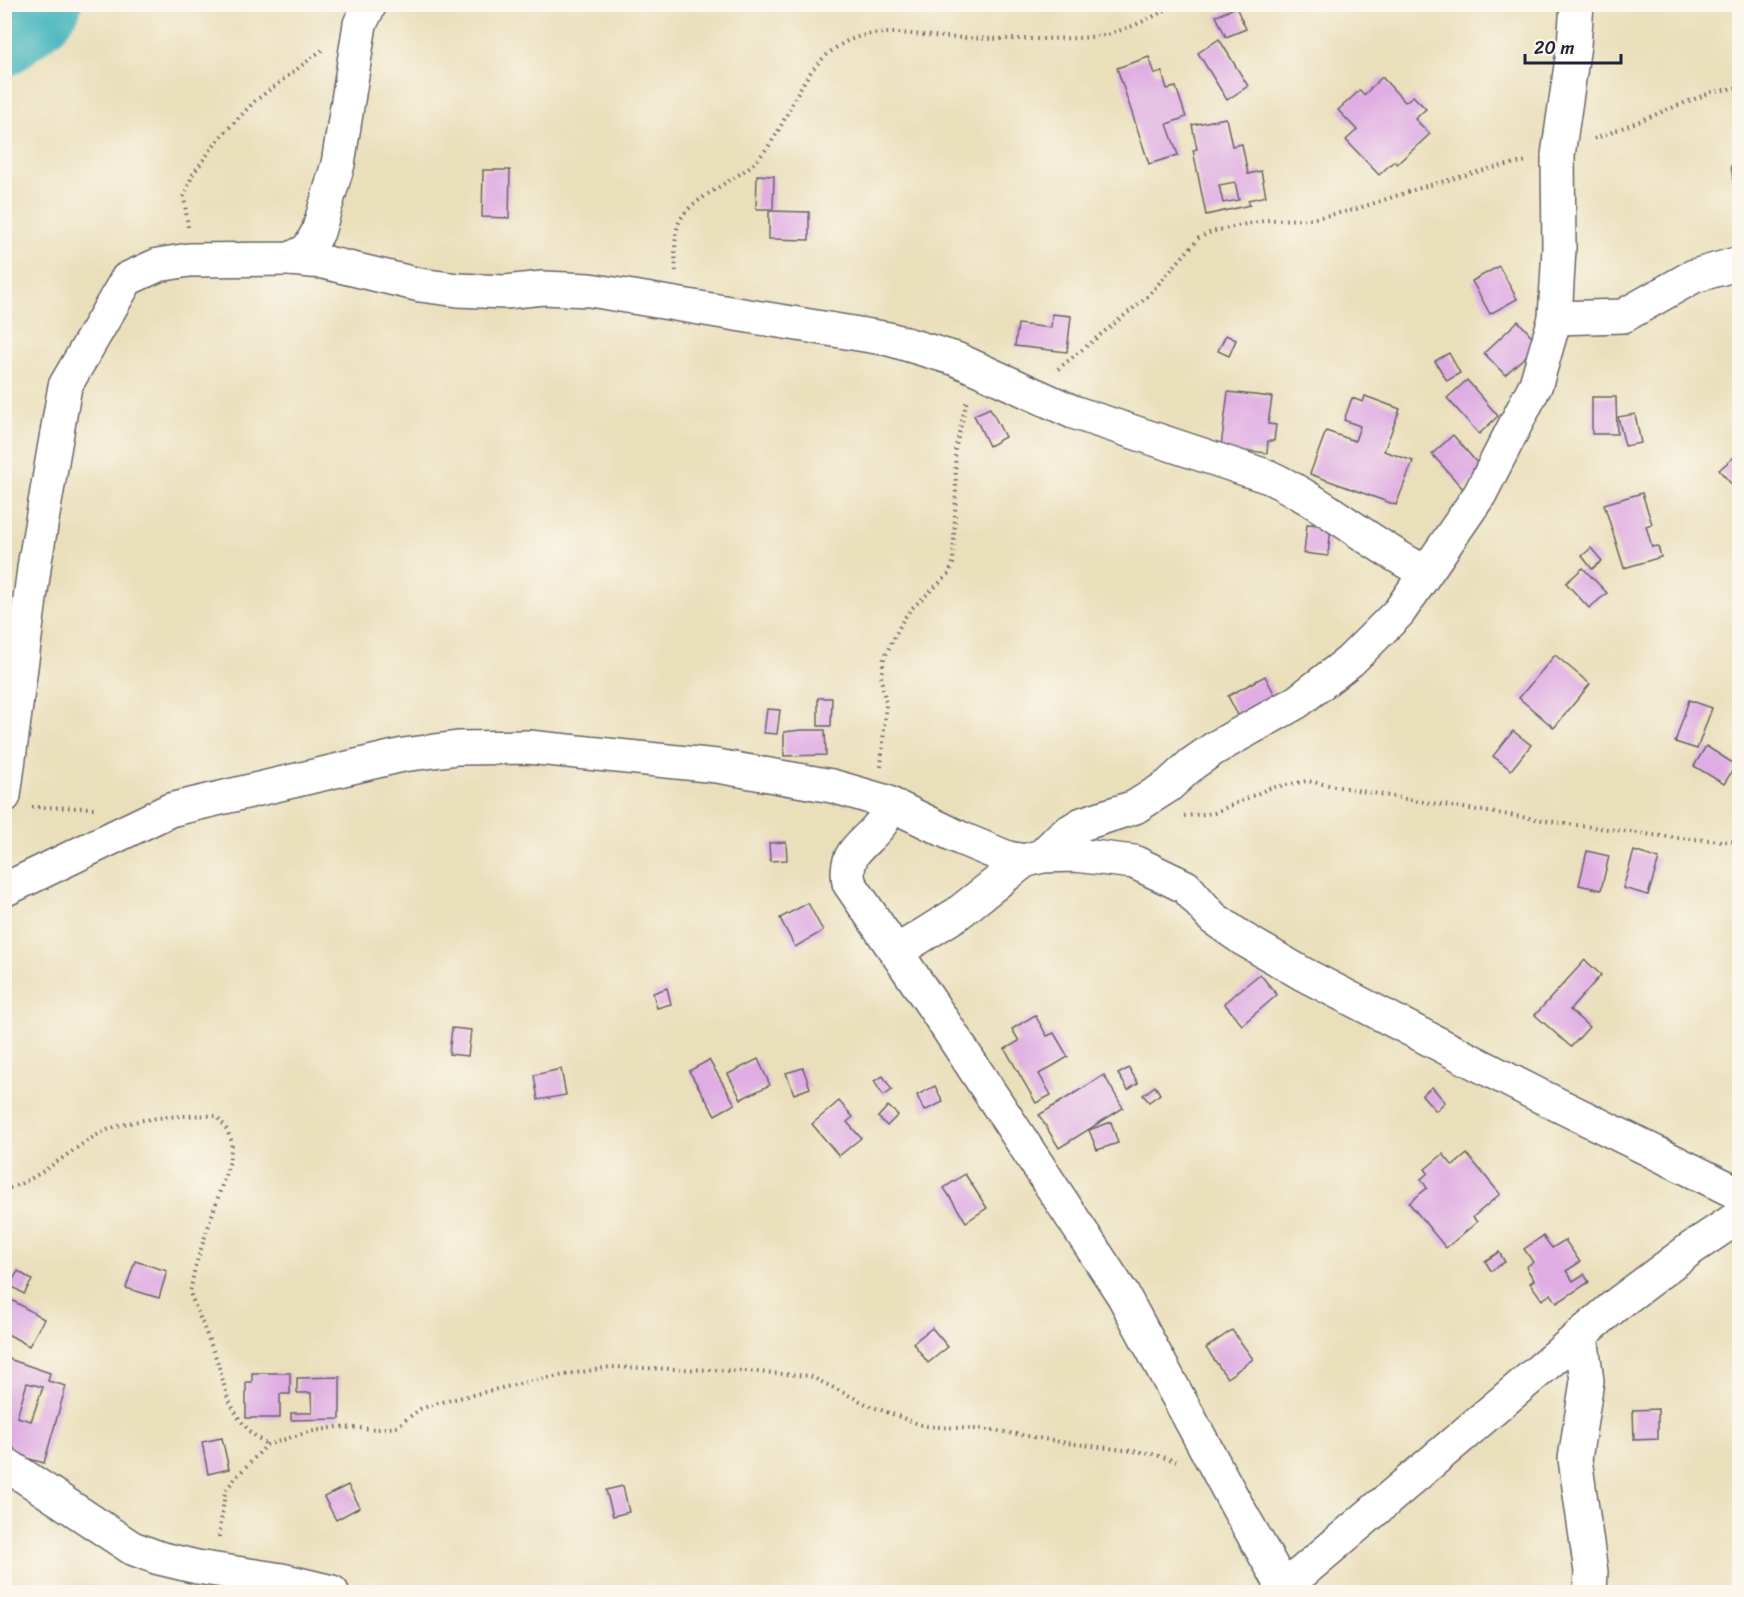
<svg xmlns="http://www.w3.org/2000/svg" width="1744" height="1597" viewBox="0 0 1744 1597" font-family="Sriracha,sans-serif">
  <rect width="100%" height="100%" fill="#fbf7ec"/>
  <filter id="ink" filterUnits="userSpaceOnUse"><feTurbulence type="fractalNoise" baseFrequency=".0167" numOctaves="2"/><feDisplacementMap in="SourceGraphic" scale="12" xChannelSelector="R" yChannelSelector="G"/><feConvolveMatrix kernelMatrix="1 2 1 2 8 2 1 2 1" color-interpolation-filters="sRGB"/></filter>
  <filter id="wash" filterUnits="userSpaceOnUse"><feTurbulence type="fractalNoise" baseFrequency=".008" numOctaves="4" result="noise"/><feDisplacementMap in="SourceGraphic" scale="24" xChannelSelector="R" yChannelSelector="G"/><feGaussianBlur stdDeviation="1.35" result="paint"/><feColorMatrix in="noise" values="0 0 0 0 0 0 0 0 0 0 0 0 0 0 0 0 0 1.4 0 .05"/><feComposite in="paint" operator="in"/></filter>
  <g filter="url(#wash)">
    <rect width="100%" height="100%" fill="#eadfbb"/>
    <g fill="none" stroke-linecap="round" stroke-linejoin="round">
      <path stroke="#45b5bd" stroke-width="58" d="M4,48L42,19L53,4"/>
    </g>
    <g id="blocks">
      <g fill="#dfade3" fill-rule="evenodd">
        <path d="M1236,7L1246,29L1226,37L1216,16Z"/>
        <path d="M1219,39L1248,86L1227,100L1198,53Z"/>
        <path d="M1149,57L1155,74L1162,72L1167,89L1176,87L1186,117L1167,124L1178,155L1149,164L1117,68Z"/>
        <path d="M1382,77L1405,102L1413,96L1426,109L1415,119L1430,134L1397,164L1394,161L1379,175L1346,140L1357,130L1338,110L1360,90L1364,95Z"/>
        <path d="M1226,118L1232,146L1242,144L1248,174L1261,171L1266,196L1248,200L1250,205L1206,215L1193,150L1197,149L1192,125ZM1235,182L1239,200L1223,203L1219,185Z"/>
        <path d="M1740,165V201H1737L1731,166Z"/>
        <path d="M483,170H510L509,218L482,217Z"/>
        <path d="M757,175L774,176L773,209H756Z"/>
        <path d="M769,211L809,212V240L769,239Z"/>
        <path d="M1499,266L1517,299L1490,314L1472,281Z"/>
        <path d="M1052,314L1071,316L1067,352L1015,346L1018,324L1051,328Z"/>
        <path d="M1518,321L1539,344L1505,375L1484,353Z"/>
        <path d="M1226,335L1236,340L1229,356L1218,351Z"/>
        <path d="M1449,353L1460,373L1447,381L1435,361Z"/>
        <path d="M1467,380L1498,416L1479,434L1447,398Z"/>
        <path d="M1228,392L1272,397L1268,424L1276,425L1274,441H1268L1267,453L1249,451L1248,457L1220,454Z"/>
        <path d="M1365,396L1400,409L1384,451L1413,461L1396,505L1310,474L1326,431L1355,441L1360,426L1344,420L1352,398L1363,402Z"/>
        <path d="M1592,397H1616L1617,434H1592Z"/>
        <path d="M990,408L1005,437L989,446L974,415Z"/>
        <path d="M1635,414L1641,443L1625,446L1618,417Z"/>
        <path d="M1453,435L1484,471L1463,489L1432,454Z"/>
        <path d="M1740,452V482L1734,487L1719,470Z"/>
        <path d="M1642,493L1652,524L1646,526L1652,547L1658,546L1661,557L1624,568L1604,504Z"/>
        <path d="M1307,524L1331,526L1328,556L1304,553Z"/>
        <path d="M1591,548L1602,561L1592,569L1582,556Z"/>
        <path d="M1583,568L1607,593L1589,608L1566,583Z"/>
        <path d="M1555,655L1590,684L1554,728L1519,698Z"/>
        <path d="M1265,676L1279,703L1242,723L1228,696Z"/>
        <path d="M818,698H832L831,726H818Z"/>
        <path d="M1689,700L1712,708L1697,749L1675,742Z"/>
        <path d="M767,709L780,710L777,734L764,733Z"/>
        <path d="M801,730H825L826,755L784,756V732Z"/>
        <path d="M1513,731L1531,745L1511,770L1493,756Z"/>
        <path d="M1706,746L1736,765L1724,784L1694,766Z"/>
        <path d="M786,842L787,860L770,861L769,843Z"/>
        <path d="M1587,851L1609,856L1601,890L1579,885Z"/>
        <path d="M1634,851L1659,859L1648,895L1623,888Z"/>
        <path d="M808,903L823,931L795,947L780,918Z"/>
        <path d="M1585,960L1601,975L1570,1010L1589,1027L1571,1047L1535,1015Z"/>
        <path d="M1260,974L1277,995L1242,1025L1224,1003Z"/>
        <path d="M667,988L671,1004L657,1008L653,993Z"/>
        <path d="M1035,1015L1047,1036L1054,1033L1068,1057L1039,1074L1051,1095L1036,1103L1005,1049L1019,1041L1012,1029Z"/>
        <path d="M452,1028L471,1030L468,1056L449,1054Z"/>
        <path d="M758,1059L770,1085L741,1099L728,1074Z"/>
        <path d="M709,1060L735,1104L715,1115L689,1071Z"/>
        <path d="M803,1068L810,1088L794,1094L786,1073Z"/>
        <path d="M1129,1068L1138,1083L1128,1090L1118,1074Z"/>
        <path d="M561,1069L566,1095L538,1100L534,1075Z"/>
        <path d="M1104,1075L1123,1108L1059,1148L1039,1115Z"/>
        <path d="M883,1076L892,1090L883,1096L874,1081Z"/>
        <path d="M935,1086L943,1102L924,1111L917,1095Z"/>
        <path d="M1155,1086L1160,1094L1149,1102L1143,1095Z"/>
        <path d="M1432,1087L1445,1102L1436,1111L1422,1095Z"/>
        <path d="M839,1101L853,1117L847,1122L861,1138L839,1156L812,1124Z"/>
        <path d="M888,1106L898,1115L887,1126L878,1117Z"/>
        <path d="M1111,1122L1118,1143L1097,1150L1089,1130Z"/>
        <path d="M1443,1154L1453,1166L1467,1154L1500,1194L1473,1217L1477,1222L1446,1248L1409,1203L1427,1188L1421,1179L1428,1173L1425,1169Z"/>
        <path d="M965,1174L987,1208L966,1222L944,1188Z"/>
        <path d="M1543,1236L1552,1248L1565,1240L1580,1262L1566,1271L1573,1281L1584,1274L1589,1282L1557,1303L1551,1294L1542,1300L1530,1283L1534,1280L1526,1267L1533,1262L1524,1249Z"/>
        <path d="M1499,1252L1505,1262L1491,1271L1485,1261Z"/>
        <path d="M135,1261L167,1271L159,1298L126,1288Z"/>
        <path d="M18,1271L32,1280L24,1294L10,1285Z"/>
        <path d="M5,1296L44,1319L29,1346L4,1332Z"/>
        <path d="M932,1328L948,1347L928,1363L913,1343Z"/>
        <path d="M1232,1330L1253,1359L1227,1378L1206,1348Z"/>
        <path d="M9,1359L50,1373L48,1381L66,1386L44,1463L12,1454L14,1448L4,1445L6,1436L4,1435V1375ZM27,1383L43,1387L31,1421L17,1417Z"/>
        <path d="M252,1373H290V1394H280V1418H246V1382H252Z"/>
        <path d="M340,1377V1419L291,1420V1413H312L311,1393H297V1378Z"/>
        <path d="M1658,1409V1439L1634,1440L1633,1410Z"/>
        <path d="M222,1438L229,1469L208,1474L202,1442Z"/>
        <path d="M348,1485L360,1507L336,1520L324,1497Z"/>
        <path d="M623,1486L629,1512L613,1516L606,1490Z"/>
      </g>
    </g>
  </g>
  <g filter="url(#ink)">
    <use href="#blocks" fill-opacity="0" stroke="#686468" stroke-width="1.5"/>
    <g fill="none" stroke-linecap="round" stroke-linejoin="round">
      <defs>
        <g id="minor">
          <path d="M290,259L323,262L420,285L458,290L505,292L543,288L590,290L889,339L956,359L1073,412L1269,477C1325,503 1371,545 1425,572"/>
          <path d="M1555,318L1623,316L1694,276L1740,263"/>
          <path d="M4,796L35,561L65,386L127,279L158,265L189,260L290,259L308,250L318,232L338,164L360,24L370,4"/>
          <path d="M890,805C888,810 886,817 882,822C866,845 843,849 849,883L933,1006L1123,1295L1238,1508L1284,1588"/>
          <path d="M1042,856L1062,836L1082,824L1135,807L1168,786L1192,764L1215,748L1297,702L1350,661L1399,612L1480,494L1536,384L1555,318L1559,248L1558,155L1574,45L1577,4"/>
          <path d="M4,890L170,810L403,755L458,748L528,747L717,766L832,786L884,801L960,838L1008,858L1024,861L1042,856L1075,855L1134,862L1186,887L1213,918L1243,939L1303,974L1534,1093L1740,1194"/>
          <path d="M896,952L957,914L1024,861"/>
          <path d="M1581,1336L1587,1381L1575,1459L1591,1572L1590,1592"/>
          <path d="M4,1463L132,1548L159,1558L197,1567L282,1580L332,1592"/>
          <path d="M1279,1592L1616,1305L1692,1248L1740,1216"/>
        </g>
      </defs>
      <use href="#minor" stroke="#686468" stroke-width="36"/>
      <g stroke="#686468" stroke-width="4" stroke-dasharray="1.5 4.5" stroke-linecap="butt">
        <path d="M1737,4L1740,26"/>
        <path d="M1594,139L1712,92L1740,87"/>
        <path d="M188,227L184,196L193,174L222,135L255,101L322,50"/>
        <path d="M676,271C675,256 674,240 678,225C685,201 735,181 754,163C792,127 792,73 842,44C872,26 912,35 945,37C978,39 1011,39 1045,39C1066,38 1088,39 1108,34C1131,28 1155,17 1175,4"/>
        <path d="M1058,369L1146,298L1199,238L1211,232L1246,224L1269,220L1311,219L1353,210L1423,187L1488,169L1527,161"/>
        <path d="M881,767L886,704L881,678L884,658L903,620L910,610L949,574L953,563L956,489L955,450L967,400"/>
        <path d="M32,807L94,808"/>
        <path d="M1184,816L1214,813L1270,788L1307,781L1411,800L1561,823L1677,838L1740,842"/>
        <path d="M4,1190C39,1180 68,1151 99,1134C126,1118 185,1114 216,1116L225,1126L232,1142L229,1164L195,1267L190,1293L217,1360L228,1399L238,1417L249,1431L267,1445"/>
        <path d="M219,1537L225,1492L235,1478L267,1445L308,1432L338,1427L378,1429L396,1427L420,1409L438,1403L531,1381L610,1367L745,1371L810,1376L868,1405L924,1426L993,1430L1067,1443L1149,1453L1176,1461"/>
      </g>
      <use href="#minor" stroke="#fff" stroke-width="33"/>
    </g>
  </g>
  <rect width="1744" height="1597" fill="none" stroke="#fbf7ec" stroke-width="24"/>
  <path d="M1525 54v9h96v-9" fill="none" stroke="#22223b" stroke-width="3"/>
  <text x="1534" y="54" font-size="18" fill="#22223b" stroke="#fbf7ec" stroke-width="4.5" paint-order="stroke">20 m</text>
</svg>
